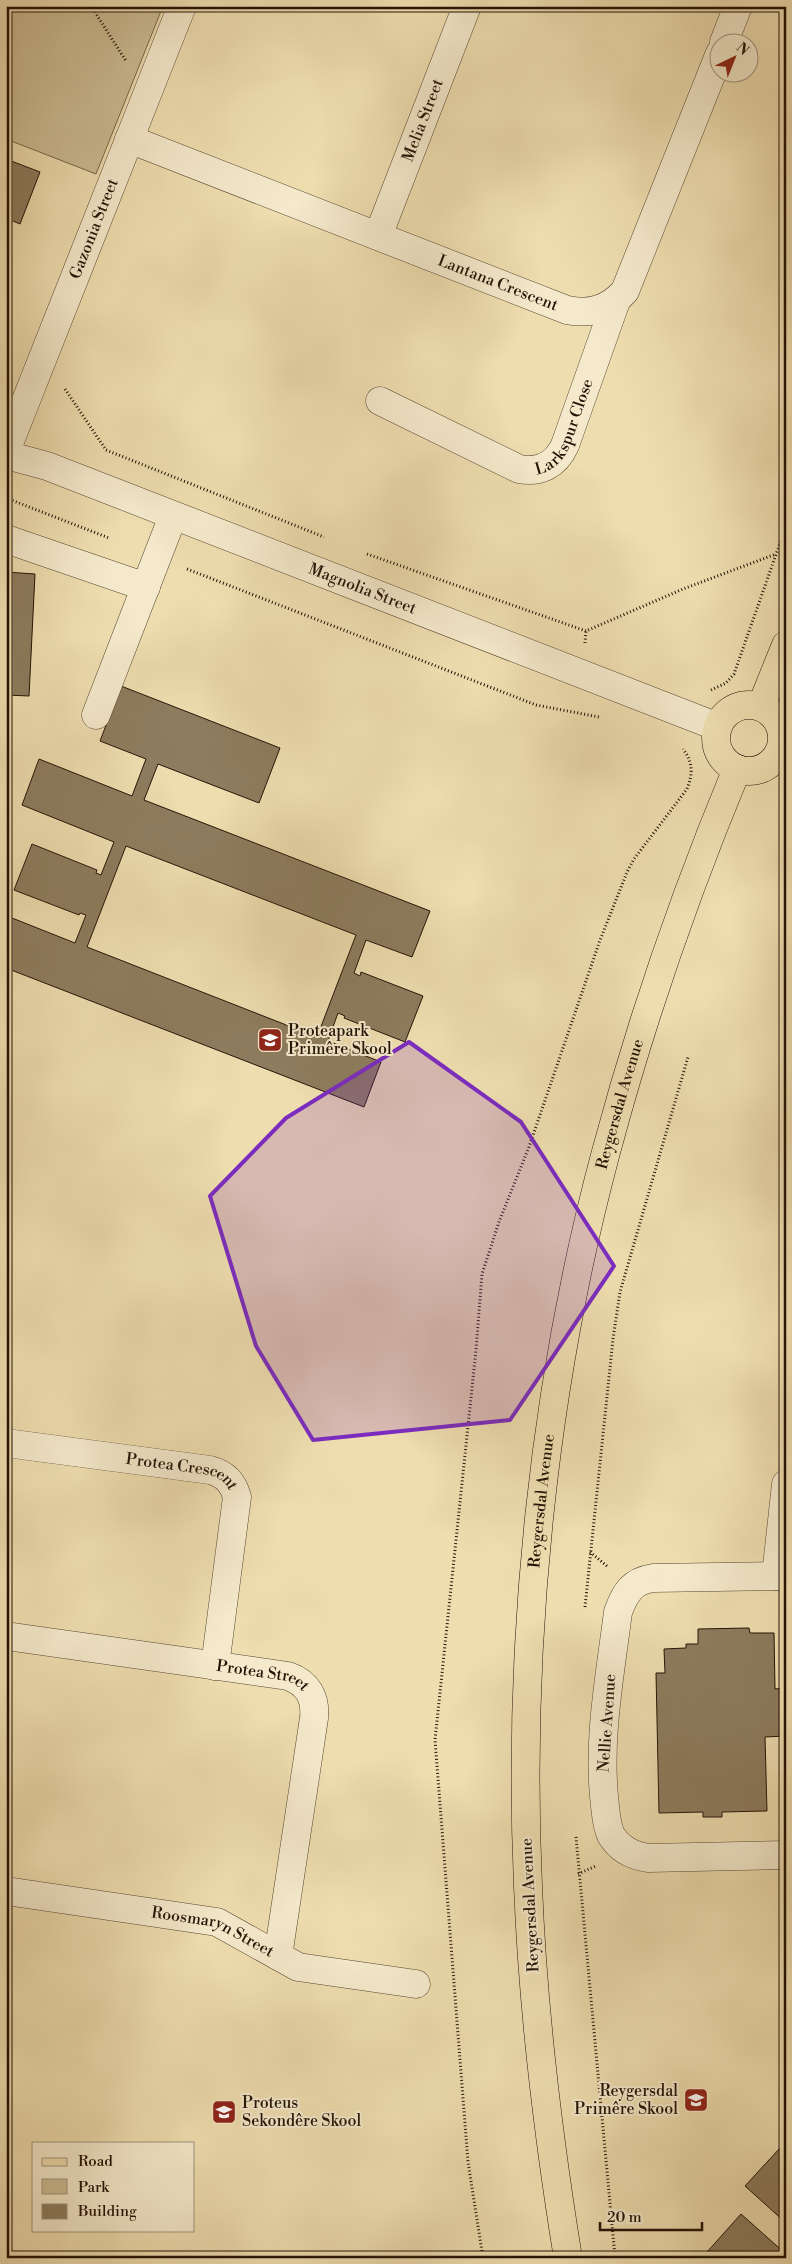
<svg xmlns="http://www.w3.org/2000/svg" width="792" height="2264" viewBox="0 0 792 2264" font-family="'Libre Bodoni',serif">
  <rect width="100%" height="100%" fill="#eeddaf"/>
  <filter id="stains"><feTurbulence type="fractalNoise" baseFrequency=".004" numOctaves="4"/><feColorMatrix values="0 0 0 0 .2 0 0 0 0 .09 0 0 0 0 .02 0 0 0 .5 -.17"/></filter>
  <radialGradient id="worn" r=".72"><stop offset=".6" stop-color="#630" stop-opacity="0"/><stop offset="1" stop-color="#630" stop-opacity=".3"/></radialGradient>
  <path fill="#cbbb92" stroke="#77674c" d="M6,6H163L96,174L6,139Z"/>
  <g fill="#8d7c5e" stroke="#231306" fill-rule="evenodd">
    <path d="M6,159L40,172L20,224L6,218Z"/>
    <path d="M6,572L35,574L29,696L6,695Z"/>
    <path d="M121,686L280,748L259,803L158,764L144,800L430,911L412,957L366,940L354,973L360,976L361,972L423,996L405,1042L344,1018L345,1016L338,1013L328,1041L381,1062L364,1107L6,968L7,916L75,943L86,915L80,913L79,915L14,890L32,844L97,870L96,873L101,875L114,842L22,805L39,759L132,796L146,759L100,741ZM126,846L356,935L317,1037L87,947Z"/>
    <path d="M749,1628L750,1633H774L775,1689L786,1688V1736L765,1737L767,1811L722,1812V1817H703V1812L659,1813L656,1673H665L664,1649L686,1648V1644H698V1629Z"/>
    <path d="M780,2148L786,2153V2223L745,2186Z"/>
    <path d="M741,2214L786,2254V2258H713L707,2252Z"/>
  </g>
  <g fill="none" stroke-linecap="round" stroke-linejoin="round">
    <defs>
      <g id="minor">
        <path d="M724,42L738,6"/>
        <path id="s1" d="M129,139L567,310C591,315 609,309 625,291L720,53"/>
        <path id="s2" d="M378,236L467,6"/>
        <path id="s3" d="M380,401L519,469C540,473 556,465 565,445L616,301"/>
        <path id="s4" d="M6,451L182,6"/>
        <path id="s5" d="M6,455L47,466L718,727"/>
        <path d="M6,539L146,587"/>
        <path d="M96,715L173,516"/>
        <path d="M781,751L786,753"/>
        <path id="s6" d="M6,1443L210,1470C225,1474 233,1482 237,1497L215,1666"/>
        <path d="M776,1576L786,1484"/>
        <path d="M786,1576L653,1578C632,1581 625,1593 618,1612C610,1676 597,1741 605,1806C606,1816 607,1827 611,1835C620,1850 633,1856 649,1858L786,1855"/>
        <path id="s7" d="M6,1636L288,1676C308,1683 316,1698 314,1718L278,1956"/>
        <path id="s8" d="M6,1891L217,1922L298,1967L416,1984"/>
      </g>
      <g id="major">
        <circle cx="749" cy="738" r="33"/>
        <path d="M761,707L786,645"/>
        <path id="s9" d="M568,2258C548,2135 533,2011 528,1886C517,1644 543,1386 606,1152C641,1021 685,894 737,769"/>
      </g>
    </defs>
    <use href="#minor" stroke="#564630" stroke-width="29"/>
    <use href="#major" stroke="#231306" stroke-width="29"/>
    <g stroke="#231306" stroke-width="3" stroke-dasharray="1 2.5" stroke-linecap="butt">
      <path d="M91,6L126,61"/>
      <path d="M65,389L106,450L324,537"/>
      <path d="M6,498L109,538"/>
      <path d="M367,554L586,631L683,589L776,554"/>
      <path d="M187,569L536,705L599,717"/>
      <path d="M585,643L586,631"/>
      <path d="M711,690L726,683L734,674L786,526"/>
      <path d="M590,1552L608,1567"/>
      <path d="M585,1607L613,1339L620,1292L688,1057"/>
      <path d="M576,1837L615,2257"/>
      <path d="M578,1874L596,1866"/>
      <path d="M483,2258L468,2162L435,1740L476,1350L482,1274L499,1222L529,1147L599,943L627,872L634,859L687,789C693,774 693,762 683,749"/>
    </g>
    <use href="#minor" stroke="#f4e9cb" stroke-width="28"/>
    <use href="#major" stroke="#eeddaf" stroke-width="28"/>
  </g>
  <path fill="#7b2cbf" fill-opacity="0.2" stroke="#7b2cbf" stroke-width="4" stroke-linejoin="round" d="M409,1042L521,1122L614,1266L510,1420L313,1440L256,1346L210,1196L286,1118Z"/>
  <defs>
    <symbol id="school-square" viewBox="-11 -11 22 22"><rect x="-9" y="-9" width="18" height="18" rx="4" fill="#8f2418" stroke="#f4e9cb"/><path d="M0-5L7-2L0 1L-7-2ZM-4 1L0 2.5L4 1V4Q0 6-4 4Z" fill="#fff"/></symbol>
  </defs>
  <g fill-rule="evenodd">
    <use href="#school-square" x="256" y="1026" width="28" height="28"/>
    <use href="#school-square" x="682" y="2086" width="28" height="28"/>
    <use href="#school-square" x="210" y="2098" width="28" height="28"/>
  </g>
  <g text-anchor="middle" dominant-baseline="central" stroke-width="4" stroke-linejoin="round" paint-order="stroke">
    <g font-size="16" fill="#231306" stroke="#f4e9cb">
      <text stroke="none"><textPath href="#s2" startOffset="124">Melia Street</textPath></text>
      <text stroke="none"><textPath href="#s4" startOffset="239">Gazonia Street</textPath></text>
      <text stroke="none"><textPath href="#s1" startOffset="396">Lantana Crescent</textPath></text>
      <text stroke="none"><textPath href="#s3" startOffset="226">Larkspur Close</textPath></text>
      <text stroke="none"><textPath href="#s5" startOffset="381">Magnolia Street</textPath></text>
      <text stroke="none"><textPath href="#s9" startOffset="1165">Reygersdal Avenue</textPath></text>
      <text stroke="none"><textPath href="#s6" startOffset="179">Protea Crescent</textPath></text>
      <text stroke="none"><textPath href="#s9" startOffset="760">Reygersdal Avenue</textPath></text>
      <text stroke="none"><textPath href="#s7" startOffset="260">Protea Street</textPath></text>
      <text transform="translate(607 1723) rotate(-86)">Nellie Avenue</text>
      <text transform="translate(530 1905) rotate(-93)">Reygersdal Avenue</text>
      <text stroke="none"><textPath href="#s8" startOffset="212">Roosmaryn Street</textPath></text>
    </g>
    <g font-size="16" fill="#231306" stroke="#f4e9cb" text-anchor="start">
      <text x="288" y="1031">Proteapark<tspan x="288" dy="18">Primêre Skool</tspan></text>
      <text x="678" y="2091" text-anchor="end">Reygersdal<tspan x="678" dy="18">Primêre Skool</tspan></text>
      <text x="242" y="2103">Proteus<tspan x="242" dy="18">Sekondêre Skool</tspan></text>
    </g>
  </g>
  <rect width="792" height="2264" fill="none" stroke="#eeddaf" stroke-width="25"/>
  <rect x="8" y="8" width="777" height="2249" fill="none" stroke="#231306" stroke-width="2.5"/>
  <rect x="12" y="12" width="767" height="2239" fill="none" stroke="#231306"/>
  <rect x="32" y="2142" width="162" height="90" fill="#f4e9cb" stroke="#a0937c"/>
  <rect x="42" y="2158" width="25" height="8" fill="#eeddaf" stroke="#a0937c"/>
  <text x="78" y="2166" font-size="15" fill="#231306">Road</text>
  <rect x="42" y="2179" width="25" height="15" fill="#cbbb92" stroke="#a0937c"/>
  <text x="78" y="2192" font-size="15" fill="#231306">Park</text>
  <rect x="42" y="2204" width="25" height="15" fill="#8d7c5e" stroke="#a0937c"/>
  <text x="78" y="2216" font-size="15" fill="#231306">Building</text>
  <g transform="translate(734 58) rotate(43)"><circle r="24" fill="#f4e9cb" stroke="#a0937c"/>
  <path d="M0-4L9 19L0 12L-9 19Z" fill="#8f2418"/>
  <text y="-8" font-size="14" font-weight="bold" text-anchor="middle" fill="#231306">N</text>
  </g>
  <path d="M600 2222v8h102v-8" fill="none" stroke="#231306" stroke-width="2.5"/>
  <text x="607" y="2222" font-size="15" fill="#231306" stroke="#f4e9cb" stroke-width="4" paint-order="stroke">20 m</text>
  <rect width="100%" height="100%" filter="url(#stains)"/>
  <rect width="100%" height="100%" fill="url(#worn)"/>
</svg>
